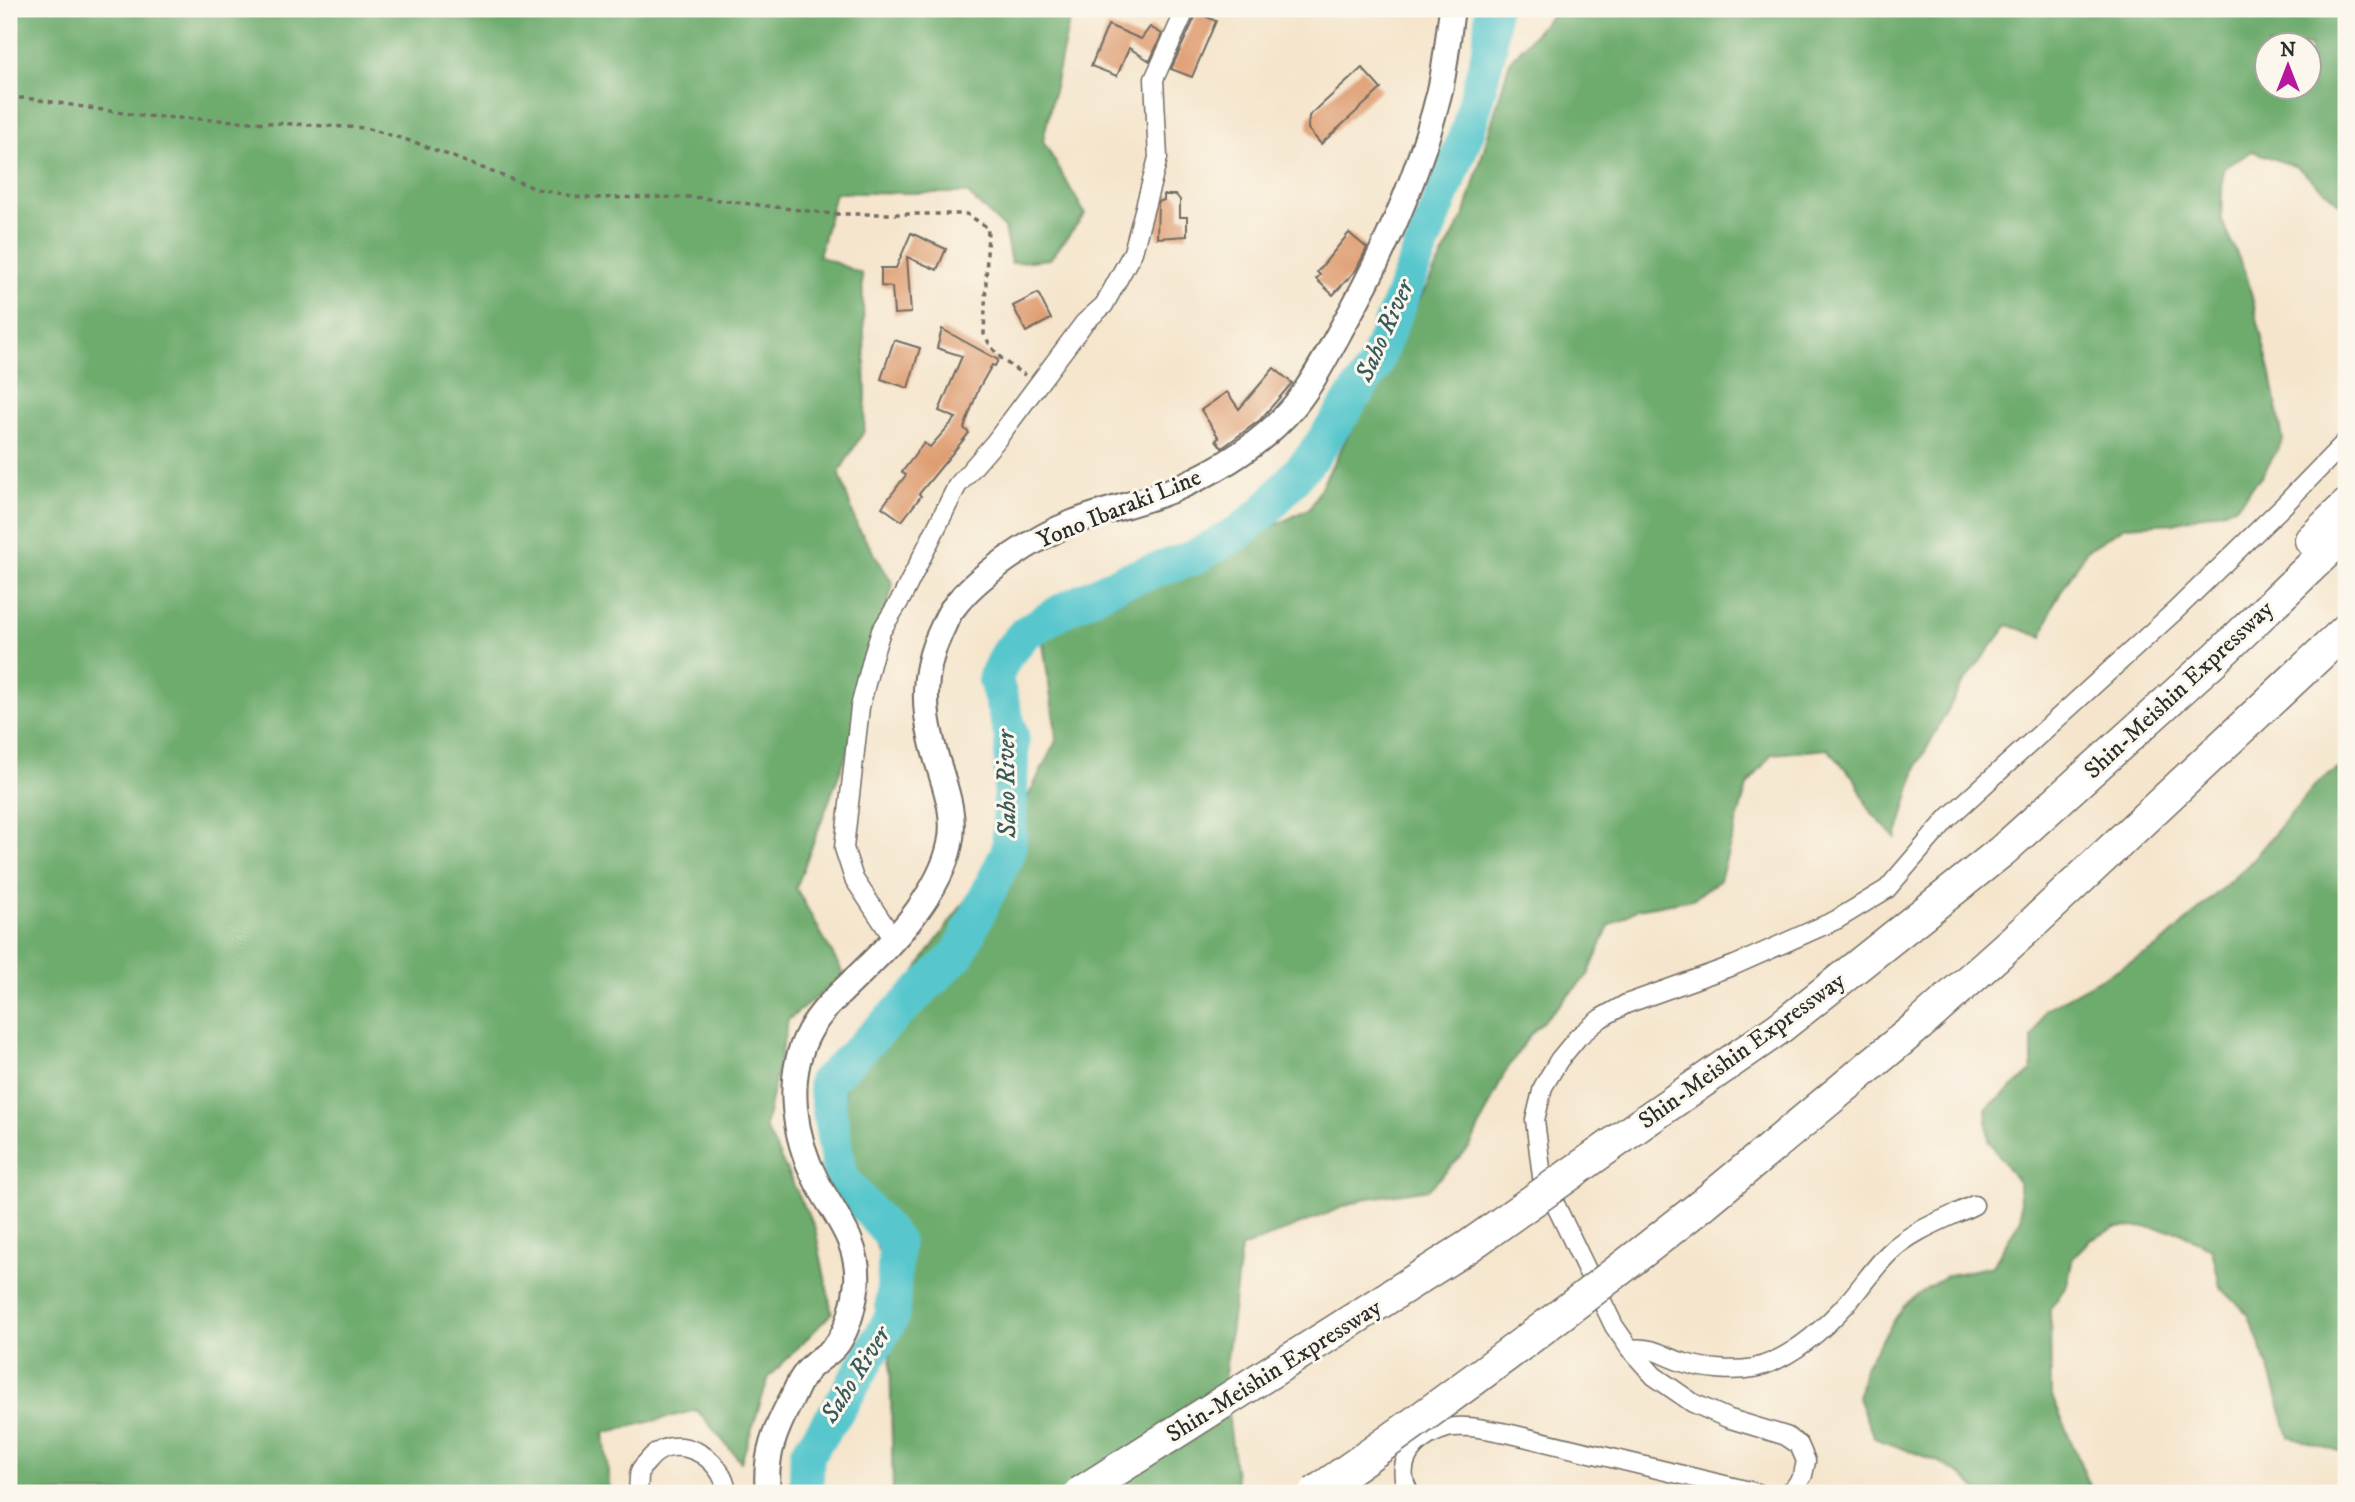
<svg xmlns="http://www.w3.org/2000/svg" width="2355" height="1502" viewBox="0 0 2355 1502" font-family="'IM FELL DW Pica',serif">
  <rect width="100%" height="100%" fill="#fbf7ec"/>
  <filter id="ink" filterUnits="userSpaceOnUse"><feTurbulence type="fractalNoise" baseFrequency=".0143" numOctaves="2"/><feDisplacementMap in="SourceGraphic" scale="14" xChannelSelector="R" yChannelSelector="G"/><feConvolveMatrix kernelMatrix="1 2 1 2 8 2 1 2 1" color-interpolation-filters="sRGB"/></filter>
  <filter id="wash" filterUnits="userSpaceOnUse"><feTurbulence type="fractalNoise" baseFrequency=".00686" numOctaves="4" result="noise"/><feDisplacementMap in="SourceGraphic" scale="28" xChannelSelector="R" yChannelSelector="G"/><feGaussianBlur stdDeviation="1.57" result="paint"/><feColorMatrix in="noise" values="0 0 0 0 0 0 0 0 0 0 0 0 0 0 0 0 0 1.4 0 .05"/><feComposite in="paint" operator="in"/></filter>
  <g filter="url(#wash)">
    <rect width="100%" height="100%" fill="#f5e5cc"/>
    <g fill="#6eac6e" stroke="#4c6c4c" stroke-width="2" fill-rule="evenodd">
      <path d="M9,9H1083L1069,22L1043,141L1085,214L1050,259L1011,263L1004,228L967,193H835L819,256L862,274L866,395L864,431L839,472L857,526L893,584L849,748L796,888L844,975L788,1020L765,1127L815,1228L832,1313L769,1377L741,1462L697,1410L604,1433L610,1493H9Z"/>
      <path d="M1557,9H2346V209L2297,167L2252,151L2223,169L2221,218L2247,277L2271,375L2283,440L2262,476L2235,507L2174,523L2126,526L2086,551L2053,605L2042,637L2008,625L1961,686L1917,766L1896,839L1869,810L1855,779L1828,749L1772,754L1747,786L1720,880L1693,899L1638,909L1609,926L1588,975L1529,1036L1504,1074L1470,1147L1429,1189L1363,1199L1241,1248L1224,1381L1238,1493H893L890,1351L880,1255L847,1169L844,1082L927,954L1002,849L1057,739L1042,636L1165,581L1310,508L1465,213L1510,61ZM2268,46H2310V88H2268Z"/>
      <path d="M2346,764V1454L2289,1437L2270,1372L2248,1314L2220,1287L2212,1249L2178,1231L2143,1227L2115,1228L2090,1240L2073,1257L2067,1285L2050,1309L2051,1394L2093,1493H1981L1961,1475L1937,1461L1874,1438L1858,1398L1864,1368L1904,1305L1945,1276L1993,1266L2021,1218L2019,1184L1989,1141L1986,1109L2032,1071V1039L2046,1009L2158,947L2249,864L2317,783Z"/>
    </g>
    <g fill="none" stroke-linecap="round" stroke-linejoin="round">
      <path stroke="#59c7cd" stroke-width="35" d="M806,1493L807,1454L839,1408L892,1317L896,1242L840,1177L825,1083L958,954L1009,850L1012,738L995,678L1006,655L1025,633L1063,610L1123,581L1193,558L1239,532L1264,512L1312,457L1373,369L1468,130L1490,46L1492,9"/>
    </g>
    <g id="blocks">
      <g fill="#df9e72">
        <path d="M1197,13L1216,21L1192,77L1171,69Z"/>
        <path d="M1108,25L1141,39L1150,27L1162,34L1150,61L1129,48L1117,76L1091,66Z"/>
        <path d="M1362,68L1381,89L1321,144L1308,129L1309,116Z"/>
        <path d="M1164,195H1176L1180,200V217H1187V236L1157,238L1158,202L1164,200Z"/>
        <path d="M911,233L946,249L937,270L907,257L911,313L894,314L892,287L881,286V268H896Z"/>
        <path d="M1349,233L1367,248L1356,270L1333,295L1316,279L1320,275L1317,272Z"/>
        <path d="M1038,293L1051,319L1026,332L1013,306Z"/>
        <path d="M942,329L998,360L995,366L992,365L979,388L964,428L969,433L919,494L921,496L902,521L882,507L906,475L902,472L924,443L930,447L956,418L939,411L962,356L937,348Z"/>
        <path d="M894,340L920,348L908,388L881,379Z"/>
        <path d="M1274,368L1292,383L1260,420L1222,448L1216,440L1219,438L1201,410L1227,392L1239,409Z"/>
      </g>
    </g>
  </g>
  <g filter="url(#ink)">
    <use href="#blocks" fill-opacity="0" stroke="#726c63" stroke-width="2"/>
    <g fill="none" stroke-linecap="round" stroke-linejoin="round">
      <defs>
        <g id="minor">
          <path d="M895,941L854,879L844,848L860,707L873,656L881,631L902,597L957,486L995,442L1084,323L1104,305L1133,252L1158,158L1154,79L1186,9"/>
          <path d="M1630,1349C1654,1346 1664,1357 1685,1363C1705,1369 1733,1372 1754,1368C1791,1359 1825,1328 1849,1301C1863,1285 1875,1266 1890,1252C1913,1230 1946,1219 1974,1205"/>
          <path d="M638,1493C639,1487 638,1477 640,1471C641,1468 644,1465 647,1462C672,1428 724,1456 727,1493"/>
          <path d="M1409,1493C1408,1489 1404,1483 1404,1478C1400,1452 1425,1434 1447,1428C1466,1424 1488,1430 1507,1433L1758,1493"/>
          <path d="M1787,1493L1795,1487L1803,1475L1806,1461L1799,1445L1786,1436L1727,1418L1693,1403L1654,1376L1630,1349L1614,1326L1542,1177L1535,1120L1543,1087L1559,1060L1578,1037L1601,1018L1626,1004L1735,965L1836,920L1887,889L1948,818L2175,611L2282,507L2346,441"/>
        </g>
        <path id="secondary" d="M768,1493C764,1456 775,1430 792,1398C796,1390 799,1381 805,1374C813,1361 830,1355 838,1343C849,1327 855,1301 857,1282C860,1243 834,1214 817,1182C794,1138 784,1078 809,1032C821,1009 845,989 863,971C897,938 940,892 950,844C958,807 938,773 931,737C922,700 924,666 941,631C945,623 948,613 954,607C977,575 1036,537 1072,523C1106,509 1143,503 1177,488C1221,469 1264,442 1295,405C1314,381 1328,353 1343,326C1384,253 1420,173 1440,90C1446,64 1448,36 1452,9"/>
        <g id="motorway">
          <path d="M2311,540L2346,506"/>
          <path d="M1648,1119L1778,1029L2002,851L2216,658L2346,533"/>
          <path d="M1702,1205L1919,1025L2033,923L2346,630"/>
        </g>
      </defs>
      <use href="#minor" stroke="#726c63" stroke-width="21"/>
      <use href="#secondary" stroke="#726c63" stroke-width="28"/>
      <use href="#motorway" stroke="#726c63" stroke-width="35"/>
      <path stroke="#726c63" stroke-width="3.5" stroke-dasharray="5 5" stroke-linecap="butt" d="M9,98H26L142,116L366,128L414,142L537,189L582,198L694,197L832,214H967L988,228L984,334C994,354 1006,364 1025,375"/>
      <use href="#minor" stroke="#fff" stroke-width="18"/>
      <use href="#secondary" stroke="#fff" stroke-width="24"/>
      <use href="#motorway" stroke="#fff" stroke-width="32"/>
      <defs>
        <g id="motorway-bridge">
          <path d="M1080,1493L1469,1246L1648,1119"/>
          <path d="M1315,1493C1448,1401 1576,1305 1702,1205"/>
        </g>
      </defs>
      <use href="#motorway-bridge" stroke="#726c63" stroke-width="35" stroke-linecap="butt"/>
      <use href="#motorway-bridge" stroke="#fff" stroke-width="32"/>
    </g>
  </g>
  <g text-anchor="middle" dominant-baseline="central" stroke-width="6" stroke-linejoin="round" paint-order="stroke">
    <g font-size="24" fill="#2b2b2b" stroke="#fbf7ec">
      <text transform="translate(1119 509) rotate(-22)">Yono Ibaraki Line</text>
      <text transform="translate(2179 690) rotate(-43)">Shin-Meishin Expressway</text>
      <text transform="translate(1742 1051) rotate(-36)">Shin-Meishin Expressway</text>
      <text transform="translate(1274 1371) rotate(-32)">Shin-Meishin Expressway</text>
    </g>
    <g font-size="26" font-style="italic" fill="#395a5c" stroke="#fbf7ec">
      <text transform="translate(1385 331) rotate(-66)">Saho River</text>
      <text transform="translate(1007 784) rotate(-91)">Saho River</text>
      <text transform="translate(856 1375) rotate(-58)">Saho River</text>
    </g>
  </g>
  <rect width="2355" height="1502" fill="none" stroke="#fbf7ec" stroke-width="35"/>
  <g transform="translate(2288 66)"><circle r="33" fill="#fbf7ec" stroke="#a8a59f" stroke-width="2"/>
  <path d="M0-5L12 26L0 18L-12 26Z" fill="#b5179e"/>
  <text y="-10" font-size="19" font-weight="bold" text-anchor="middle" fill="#2b2b2b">N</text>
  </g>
</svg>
